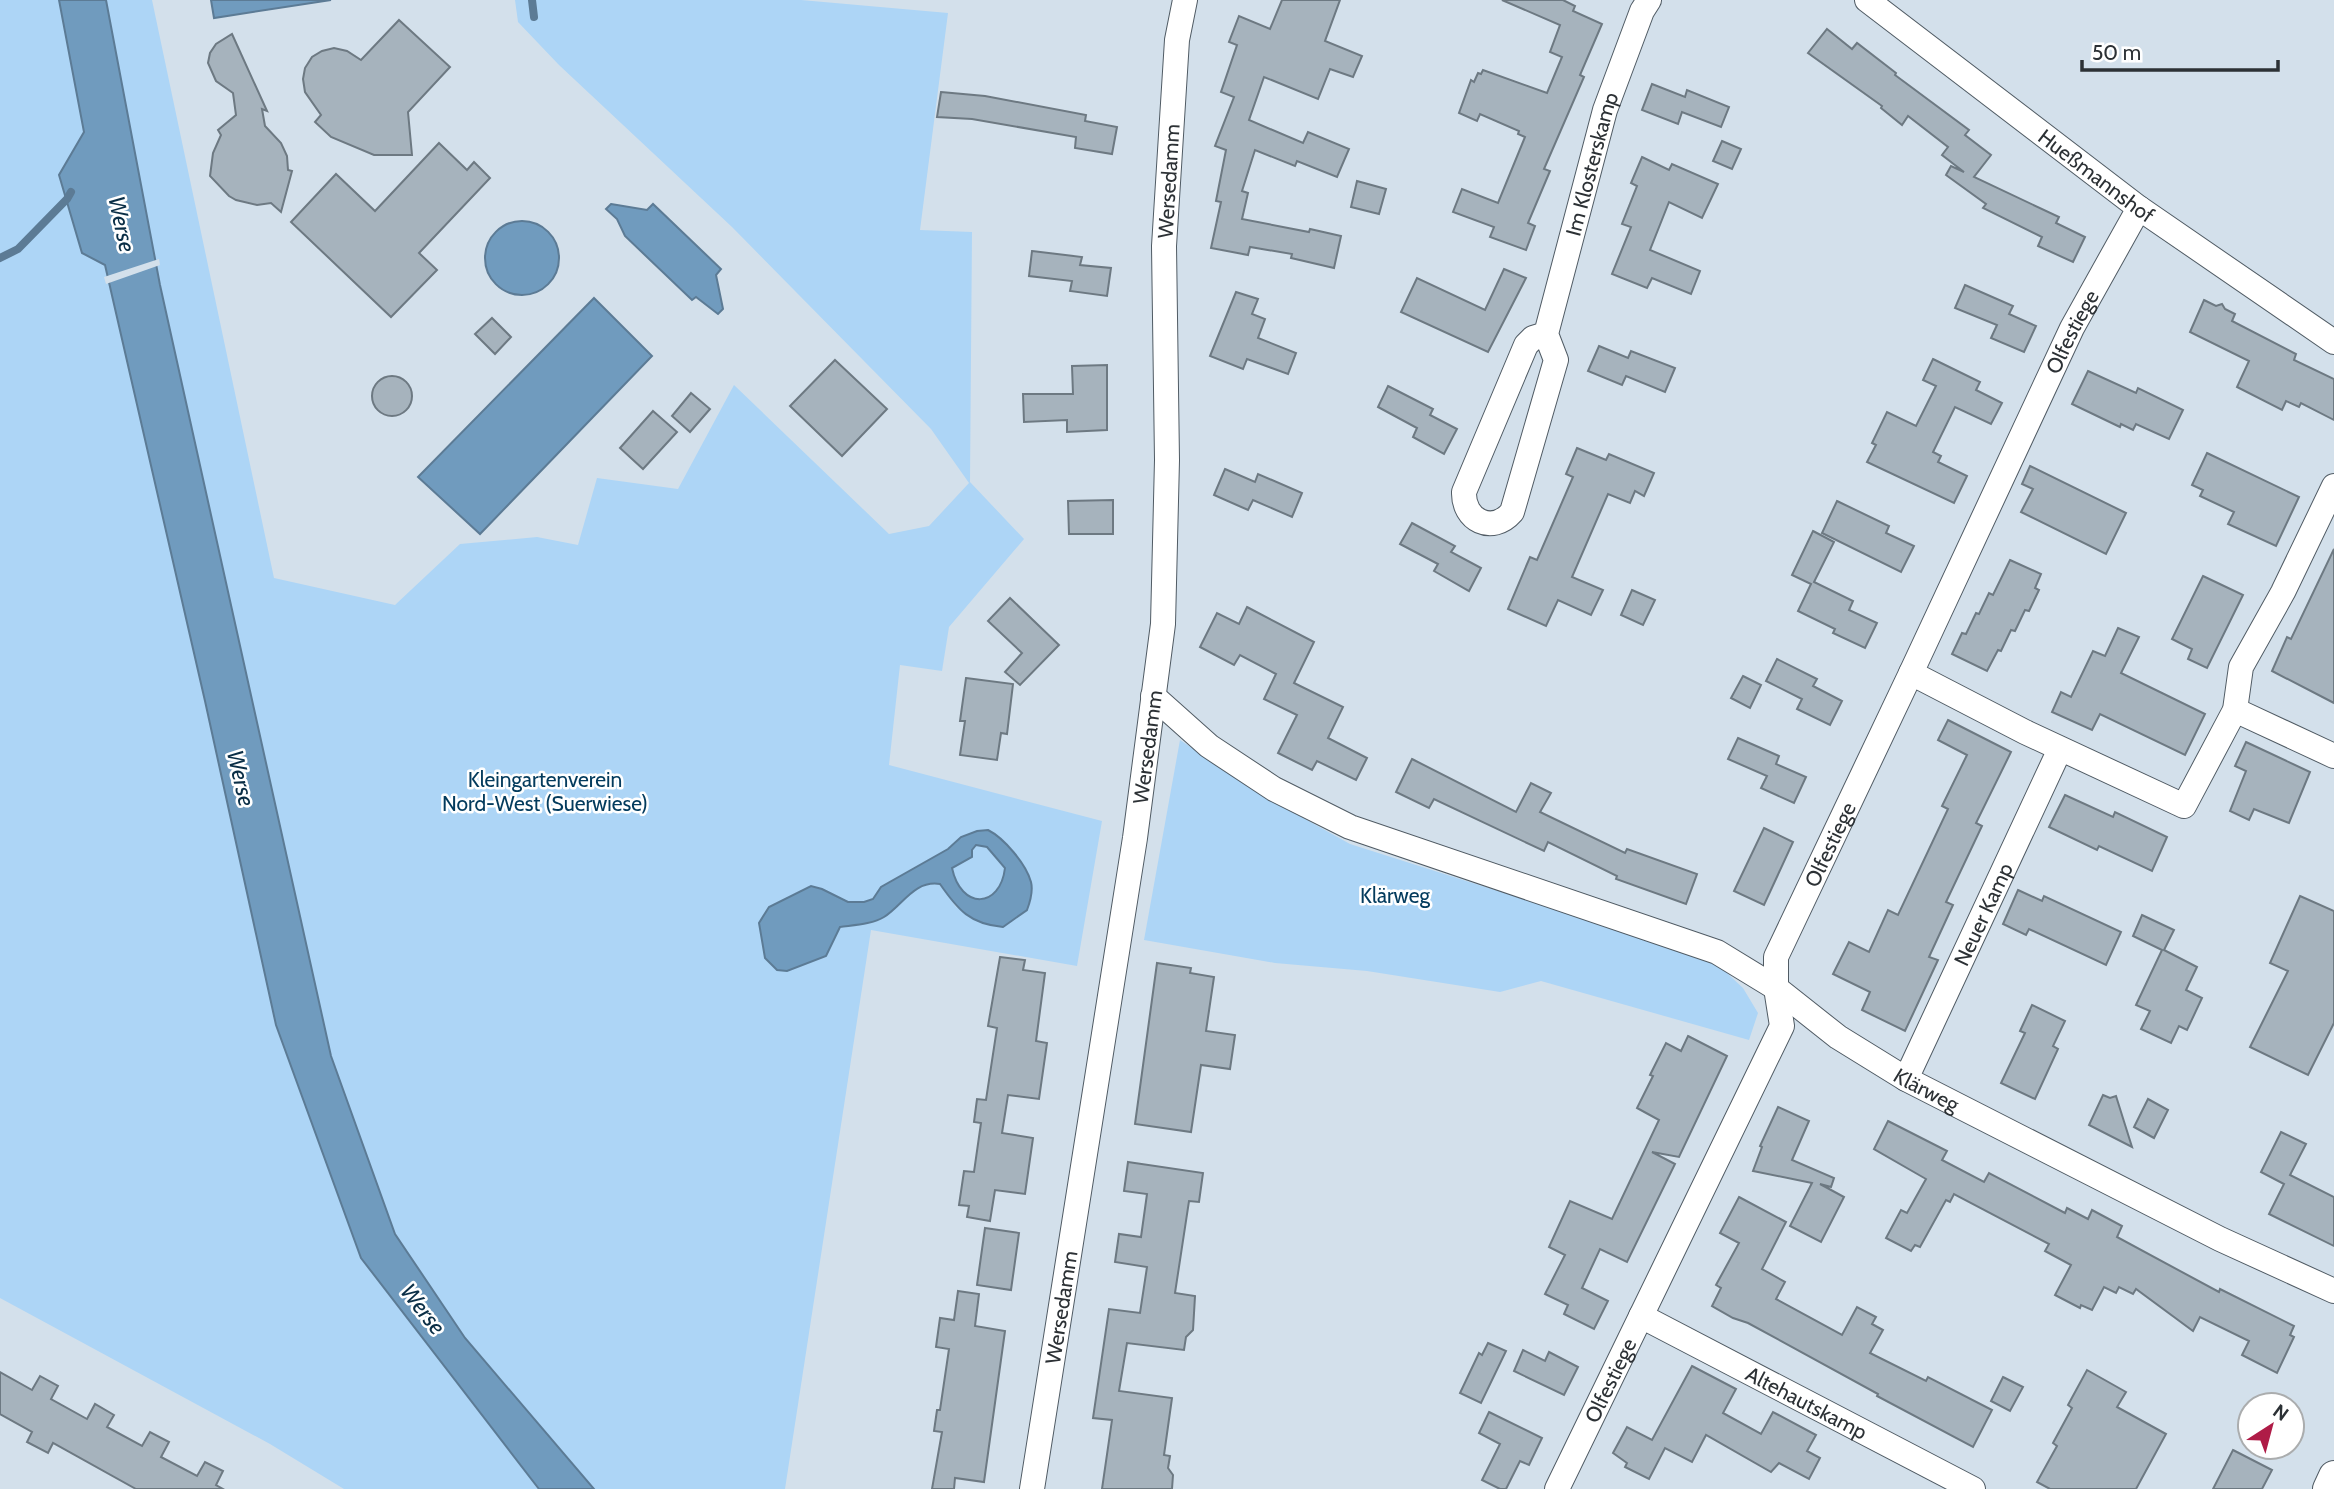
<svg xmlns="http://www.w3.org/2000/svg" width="2334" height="1489" viewBox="0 0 2334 1489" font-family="Cabin,sans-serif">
  <rect width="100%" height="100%" fill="#d3e0eb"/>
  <g fill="#add5f6" fill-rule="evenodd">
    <path d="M0,0H59L84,132L59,175L82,253L105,265L205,701L276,1025L361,1258L539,1489H344L270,1444L0,1298Z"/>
    <path d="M106,0H152L274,578L395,605L460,544L537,537L578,545L597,478L678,489L734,385L889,534L929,526L969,483L931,429L732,227L559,65L518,22L515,0H801L948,13L920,230L972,232L970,482L1024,539L949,627L942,671L900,665L889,765L1102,821L1077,966L871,930L785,1489H594L465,1338L395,1234L331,1056L160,285ZM961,837L1010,846L1003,927L956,907L940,884L926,883L903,899L883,918L840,927L765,958L759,923L769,907L811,886L822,889L848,902H864L873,899L882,887L948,849Z"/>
    <path d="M1180,740L1269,799L1350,844L1712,959L1743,988L1758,1013L1749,1040L1541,981L1500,992L1367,971L1275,963L1144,940Z"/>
    <path d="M976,845L987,847L1005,868C1003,887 992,900 972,899C961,890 955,881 952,867L972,857V850Z"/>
  </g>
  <g fill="#709bbe" stroke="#5c7b95" stroke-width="2" fill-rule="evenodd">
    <path d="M59,0H106L160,285L331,1056L395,1234L465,1338L594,1489H539L361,1258L276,1025L205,701L105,265L82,253L59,175L84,132Z"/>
    <path d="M211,0H331L214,18Z"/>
    <path d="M611,204L647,210L653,204L721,269L716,275L723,309L718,314L696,297L692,300L625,236L617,219L606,209Z"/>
    <circle cx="522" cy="258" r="37"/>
    <path d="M594,298L652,356L480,534L418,477Z"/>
    <path d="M988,830C1004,838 1026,864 1031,882C1033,890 1030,902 1027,910L1003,927C970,924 958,910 940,884C914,880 903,905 884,917C873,924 854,925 840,927L826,956L787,971L777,970L765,958L759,923L769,907L811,886L822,889L848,902H864L873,899L881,887L948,849L961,837L977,831ZM976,845L987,847L1005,868C1000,909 961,910 952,868L972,857V850Z"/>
  </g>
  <path fill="#d3e0eb" d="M159,259L160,265L106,284L104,277Z"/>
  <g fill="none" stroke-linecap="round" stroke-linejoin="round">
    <g stroke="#5c7b95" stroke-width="8">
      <path d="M532,0L534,17"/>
      <path d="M0,258L18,249L67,199L71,192"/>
    </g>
  </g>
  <g fill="#a6b3bd" stroke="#6d7982" stroke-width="2">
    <path d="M1282,0H1340L1325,41L1362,56L1353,77L1330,69L1318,99L1264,77L1249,120L1303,143L1308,132L1349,149L1337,177L1297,161L1295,166L1255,150L1242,191L1248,193L1242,219L1309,232L1310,229L1341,236L1334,268L1291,258L1292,254L1250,247L1248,255L1211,248L1221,202L1216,201L1226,150L1215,146L1234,97L1221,92L1237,45L1229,42L1239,16L1270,29Z"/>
    <path d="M1502,0H1563L1575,6L1573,11L1602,24L1580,75L1584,77L1544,169L1550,171L1528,223L1535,226L1526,250L1490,237L1494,227L1453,212L1462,189L1498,203L1525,137L1518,134L1519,131L1480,114L1477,121L1459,113L1471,80L1474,82L1478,73L1481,74L1483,70L1547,93L1562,57L1550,52L1560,25Z"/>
    <path d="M399,20L450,67L408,112L412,155H374L331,137L315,122L321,115L305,92L303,79L305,68L312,57L322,51L334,48L347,51L361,60Z"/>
    <path d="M1827,29L1852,49L1857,43L1896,73L1895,75L1969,130L1965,135L1991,155L1974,177L2059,217L2056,223L2085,237L2073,262L2038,246L2042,237L1983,208L1986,204L1946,175L1951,166L1964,172L1942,155L1948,147L1908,116L1902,125L1881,108L1882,106L1808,53Z"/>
    <path d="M232,34L267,111L262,109L265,126L281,143L287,156L288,170L292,171L281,212L271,203L257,205L236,200L229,196L210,176L213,153L221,135L218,130L236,115L233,93L216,81L208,63L210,53L216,44Z"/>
    <path d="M1652,84L1685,97L1687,90L1729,107L1721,127L1682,112L1678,124L1642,110Z"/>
    <path d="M941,92L985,96L1086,115L1085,121L1117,127L1112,154L1075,148L1076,137L972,119L937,117Z"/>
    <path d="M1722,141L1741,149L1732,169L1713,161Z"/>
    <path d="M439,143L467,170L474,162L490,178L419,253L437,270L391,317L291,222L336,174L375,211Z"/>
    <path d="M1642,157L1669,170L1672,164L1718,184L1702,218L1669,202L1650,250L1700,271L1691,294L1652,278L1647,288L1612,274L1631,227L1622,224L1637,186L1631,183Z"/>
    <path d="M1357,181L1386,189L1379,214L1351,207Z"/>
    <path d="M1032,251L1082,257L1080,265L1111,268L1107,296L1070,291L1072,281L1029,276Z"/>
    <path d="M1504,269L1526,278L1488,352L1401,312L1417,278L1485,310Z"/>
    <path d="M1965,285L2013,306L2009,314L2036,326L2024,352L1991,338L1997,325L1955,308Z"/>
    <path d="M1236,292L1258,299L1252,314L1265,319L1258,338L1296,353L1288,374L1247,359L1243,369L1210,356Z"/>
    <path d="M2204,300L2216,306L2222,304L2225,309L2235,314L2232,321L2296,354L2294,360L2334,379V420L2301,403L2299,407L2286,401L2282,410L2237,387L2249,361L2190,332Z"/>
    <path d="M492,318L511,337L495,354L475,334Z"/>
    <path d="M1599,346L1628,358L1631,351L1675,368L1665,392L1626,376L1622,385L1588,371Z"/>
    <path d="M1933,359L1980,382L1976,390L2002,403L1991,424L1955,407L1933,452L1941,456L1938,462L1967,476L1954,503L1867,462L1876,445L1872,443L1887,412L1916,426L1936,386L1923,380Z"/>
    <path d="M835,360L887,409L842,456L790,406Z"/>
    <path d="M1107,365V430L1067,432V420L1024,422L1023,394H1073L1072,366Z"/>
    <path d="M2088,371L2136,393L2138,388L2183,410L2169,439L2136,424L2133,430L2121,424L2120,427L2072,404Z"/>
    <circle cx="392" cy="396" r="20"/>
    <path d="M1388,386L1433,409L1430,415L1457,429L1444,454L1413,437L1417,428L1378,407Z"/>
    <path d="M691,393L710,409L690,432L672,416Z"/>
    <path d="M653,411L677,432L643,469L620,448Z"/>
    <path d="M1577,448L1606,460L1609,454L1654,473L1644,496L1635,491L1630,503L1608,494L1572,577L1603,590L1591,615L1558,600L1546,626L1508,609L1530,557L1537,560L1573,477L1566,474Z"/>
    <path d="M2207,453L2299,497L2276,546L2228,524L2234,512L2200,496L2203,490L2192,485Z"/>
    <path d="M2030,466L2126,513L2106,554L2021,512L2033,489L2022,484Z"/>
    <path d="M1225,469L1255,482L1258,474L1302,493L1292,517L1253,500L1248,510L1214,495Z"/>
    <path d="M1113,500V534H1069L1068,501Z"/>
    <path d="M1837,501L1889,526L1886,533L1914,546L1901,572L1822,533Z"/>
    <path d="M1412,523L1455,546L1451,552L1481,568L1469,591L1434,571L1438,564L1400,544Z"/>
    <path d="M1813,531L1834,542L1814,582L1853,601L1849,610L1877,623L1865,648L1833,633L1835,629L1798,611L1811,584L1792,575Z"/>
    <path d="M2334,549V703L2272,671L2287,637L2291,639Z"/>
    <path d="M2010,560L2041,574L2035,588L2039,590L2029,611L2025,610L2015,631L2011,630L2001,651L1998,650L1987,671L1952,654L1962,633L1966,634L1976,613L1979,614L1989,593L1993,595Z"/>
    <path d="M2203,576L2243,595L2207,668L2188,659L2192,649L2172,639Z"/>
    <path d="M1632,590L1655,600L1643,625L1621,615Z"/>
    <path d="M1010,598L1059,645L1020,685L1005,672L1022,653L988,621Z"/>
    <path d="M1247,607L1314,642L1294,683L1343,707L1328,738L1367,758L1356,780L1317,761L1312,770L1278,753L1297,715L1264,699L1276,674L1240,655L1234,665L1200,647L1217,613L1239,624Z"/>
    <path d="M2118,628L2139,637L2121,673L2205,714L2185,755L2100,714L2092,730L2052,712L2061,692L2071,697L2093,651L2105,656Z"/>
    <path d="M1777,659L1817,679L1813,686L1842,701L1830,725L1797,709L1802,699L1766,681Z"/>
    <path d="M1743,676L1761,685L1750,708L1731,698Z"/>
    <path d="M966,678L1013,684L1007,734L1001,733L997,760L960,755L965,721H960Z"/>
    <path d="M1948,720L2011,752L1976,823L1982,826L1946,902L1953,905L1929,957L1938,960L1905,1031L1862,1010L1870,992L1833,974L1849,942L1869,952L1888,910L1898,915L1948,809L1942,806L1967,755L1938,740Z"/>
    <path d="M1738,738L1779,756L1776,764L1806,777L1794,803L1761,788L1767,776L1728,759Z"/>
    <path d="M2246,742L2310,772L2289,823L2254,809L2249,820L2230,811L2246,771L2235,766Z"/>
    <path d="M1412,759L1516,812L1531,783L1551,793L1540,812L1625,853L1627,849L1697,874L1686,904L1616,879L1617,876L1548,842L1544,851L1434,799L1429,808L1396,792Z"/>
    <path d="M2065,795L2113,817L2115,812L2167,837L2152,871L2099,846L2097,850L2049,827Z"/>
    <path d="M1764,828L1793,842L1764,905L1734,891Z"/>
    <path d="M2018,890L2042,901L2044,896L2121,932L2106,965L2029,929L2026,935L2003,924Z"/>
    <path d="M2300,896L2334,911V1023L2308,1075L2250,1047L2288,971L2270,963Z"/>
    <path d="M2142,915L2174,930L2164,950L2197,967L2186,990L2202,998L2187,1030L2179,1026L2171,1043L2141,1029L2150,1011L2136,1005L2162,950L2133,936Z"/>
    <path d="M1000,957L1025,960L1023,970L1045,973L1036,1041L1047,1043L1039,1099L1008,1095L1002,1133L1033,1138L1025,1194L995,1190L990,1221L967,1217L969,1206L959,1205L964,1171L974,1172L981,1123L974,1122L977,1099L986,1100L997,1028L988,1026Z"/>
    <path d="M1157,963L1191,968L1190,973L1214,977L1206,1031L1235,1035L1230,1069L1201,1065L1191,1132L1135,1124Z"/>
    <path d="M2032,1005L2065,1021L2053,1046L2058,1049L2035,1099L2001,1083L2025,1033L2020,1031Z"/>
    <path d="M1688,1036L1727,1056L1679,1157L1652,1152L1675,1164L1627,1262L1600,1249L1582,1288L1608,1301L1594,1329L1564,1314L1568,1305L1545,1294L1565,1255L1549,1247L1570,1201L1612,1219L1659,1120L1637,1108L1653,1076L1650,1075L1666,1043L1681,1051Z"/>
    <path d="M2103,1095L2110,1098L2116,1096L2132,1147L2089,1125Z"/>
    <path d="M2148,1099L2168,1110L2154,1138L2134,1127Z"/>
    <path d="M1778,1107L1809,1121L1792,1160L1834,1178L1831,1187L1820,1184L1844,1197L1821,1242L1790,1226L1812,1183L1753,1171L1762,1147L1760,1146Z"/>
    <path d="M1888,1121L1947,1151L1942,1160L1984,1182L1989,1173L2065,1213L2067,1208L2088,1219L2092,1210L2122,1226L2117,1237L2219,1292L2220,1289L2294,1326L2290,1335L2294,1337L2277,1373L2242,1355L2249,1341L2200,1317L2193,1331L2136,1289L2133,1294L2119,1287L2116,1293L2104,1287L2092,1310L2081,1305L2080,1308L2055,1295L2071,1265L2045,1251L2049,1244L1954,1194L1950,1202L1946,1200L1920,1247L1915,1245L1911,1251L1886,1238L1901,1210L1907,1213L1926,1179L1874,1149Z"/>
    <path d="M2281,1132L2306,1144L2290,1175L2334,1197V1246L2269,1214L2284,1184L2261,1172Z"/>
    <path d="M1128,1162L1203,1173L1199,1202L1189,1201L1175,1293L1195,1296L1193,1330L1186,1337L1184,1350L1127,1343L1119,1391L1172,1398L1164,1455L1170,1456L1168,1468L1173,1475L1172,1489H1102L1112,1420L1093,1418L1109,1309L1140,1313L1147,1267L1115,1262L1119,1234L1141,1237L1147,1194L1124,1191Z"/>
    <path d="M1739,1197L1786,1222L1762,1269L1785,1282L1776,1299L1842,1335L1857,1307L1876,1317L1872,1324L1883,1330L1870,1353L1926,1381L1928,1377L1992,1410L1973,1447L1877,1396L1878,1394L1748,1323L1733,1318L1712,1306L1721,1288L1716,1285L1739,1243L1720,1233Z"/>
    <path d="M985,1228L1019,1233L1011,1290L977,1285Z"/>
    <path d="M958,1291L979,1294L975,1326L1005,1331L984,1482L955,1478L954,1489H932L942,1432L934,1431L937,1410H940L949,1349L936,1347L940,1318L954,1320Z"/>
    <path d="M1488,1343L1506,1351L1481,1403L1460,1393L1479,1353L1482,1355Z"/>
    <path d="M1523,1350L1545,1361L1549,1352L1578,1367L1564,1395L1514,1371Z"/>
    <path d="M1692,1366L1736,1389L1723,1413L1761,1434L1773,1412L1816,1435L1807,1451L1820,1458L1809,1479L1779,1463L1771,1472L1706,1435L1692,1462L1665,1448L1649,1479L1625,1467L1627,1463L1613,1453L1627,1427L1652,1440Z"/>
    <path d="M2087,1370L2126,1392L2117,1407L2166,1434L2136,1489H2050L2037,1482L2057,1446L2053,1443L2072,1408L2068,1405Z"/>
    <path d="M0,1372L32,1390L40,1376L58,1386L51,1399L87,1419L95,1404L114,1415L107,1427L142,1446L150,1432L169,1442L161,1457L197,1476L205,1462L223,1471L216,1485L223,1489H136L53,1443L48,1453L27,1442L32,1432L0,1414Z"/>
    <path d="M2003,1377L2023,1387L2010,1411L1991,1401Z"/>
    <path d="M1489,1412L1542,1438L1529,1465L1520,1461L1506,1489H1500L1482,1480L1500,1444L1479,1433Z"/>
    <path d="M2233,1450L2272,1470L2262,1489H2213Z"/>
  </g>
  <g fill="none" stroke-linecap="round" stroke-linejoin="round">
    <defs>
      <g id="minor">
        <path id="s1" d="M1867,0L2139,208L2334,342"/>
        <path id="s2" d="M1546,334L1533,338L1526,345L1464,492C1463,520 1492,535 1512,512L1556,360L1546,334L1605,110L1642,11L1649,0"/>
        <path d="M1911,673L2025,732L2184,806L2235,710L2241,667L2283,592L2334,486"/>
        <path id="s3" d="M1153,696L1209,746L1274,789L1350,827L1717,952L1776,988L1838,1037L1906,1079L2220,1239L2334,1291"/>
        <path d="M2235,710L2334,756"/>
        <path id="s4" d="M1906,1079L2060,749"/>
        <path id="s5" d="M1641,1316L1973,1489"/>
        <path id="s6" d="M1032,1489L1135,838L1163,624L1167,460L1164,246L1177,40L1185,0"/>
        <path id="s7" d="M1557,1489L1782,1026L1776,988V957L1911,673L2072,328L2139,208"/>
      </g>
      <path id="tertiary" d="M2328,1489L2334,1476"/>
    </defs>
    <use href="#minor" stroke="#505b64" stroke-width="26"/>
    <use href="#tertiary" stroke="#505b64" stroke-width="32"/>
    <use href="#minor" stroke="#fff" stroke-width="24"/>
    <use href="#tertiary" stroke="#fff" stroke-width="30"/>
  </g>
  <g text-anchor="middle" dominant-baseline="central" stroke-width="5" stroke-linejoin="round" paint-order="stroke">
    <g font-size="21" fill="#2c3135" stroke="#fff">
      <text stroke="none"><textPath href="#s2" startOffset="616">Im Klosterskamp</textPath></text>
      <text stroke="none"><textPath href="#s1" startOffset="289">Hueßmannshof</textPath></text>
      <text stroke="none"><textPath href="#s6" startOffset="1318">Wersedamm</textPath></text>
      <text stroke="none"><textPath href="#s7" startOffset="1276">Olfestiege</textPath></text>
      <text stroke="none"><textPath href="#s6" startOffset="751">Wersedamm</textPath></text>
      <text stroke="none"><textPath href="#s7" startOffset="709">Olfestiege</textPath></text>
      <text stroke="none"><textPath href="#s4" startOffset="182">Neuer Kamp</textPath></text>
      <text stroke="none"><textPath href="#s3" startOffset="877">Klärweg</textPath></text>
      <text stroke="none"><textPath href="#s6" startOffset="184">Wersedamm</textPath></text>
      <text stroke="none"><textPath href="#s7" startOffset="121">Olfestiege</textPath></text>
      <text stroke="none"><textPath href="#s5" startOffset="187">Altehautskamp</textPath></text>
    </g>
    <g font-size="21" fill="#033b5d" stroke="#fff">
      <text x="545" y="779">Kleingartenverein<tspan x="545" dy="24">Nord-West (Suerwiese)</tspan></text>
      <text x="1395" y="895">Klärweg</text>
    </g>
    <g font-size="23" font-style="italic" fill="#0a2e46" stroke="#fff">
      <text transform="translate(122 224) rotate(78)">Werse</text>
      <text transform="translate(241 778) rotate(77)">Werse</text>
      <text transform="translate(423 1309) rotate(52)">Werse</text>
    </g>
  </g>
  <g transform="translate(2271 1426) rotate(36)"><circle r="33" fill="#ffffff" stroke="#abadae" stroke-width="2"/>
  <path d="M0-5L12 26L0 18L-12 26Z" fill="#af1c47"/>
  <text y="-10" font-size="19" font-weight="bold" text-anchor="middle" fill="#2c3135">N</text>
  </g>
  <path d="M2082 60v10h196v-10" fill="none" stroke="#2c3135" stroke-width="3.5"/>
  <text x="2092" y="60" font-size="21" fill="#2c3135" stroke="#ffffff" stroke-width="5" paint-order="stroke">50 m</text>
</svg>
